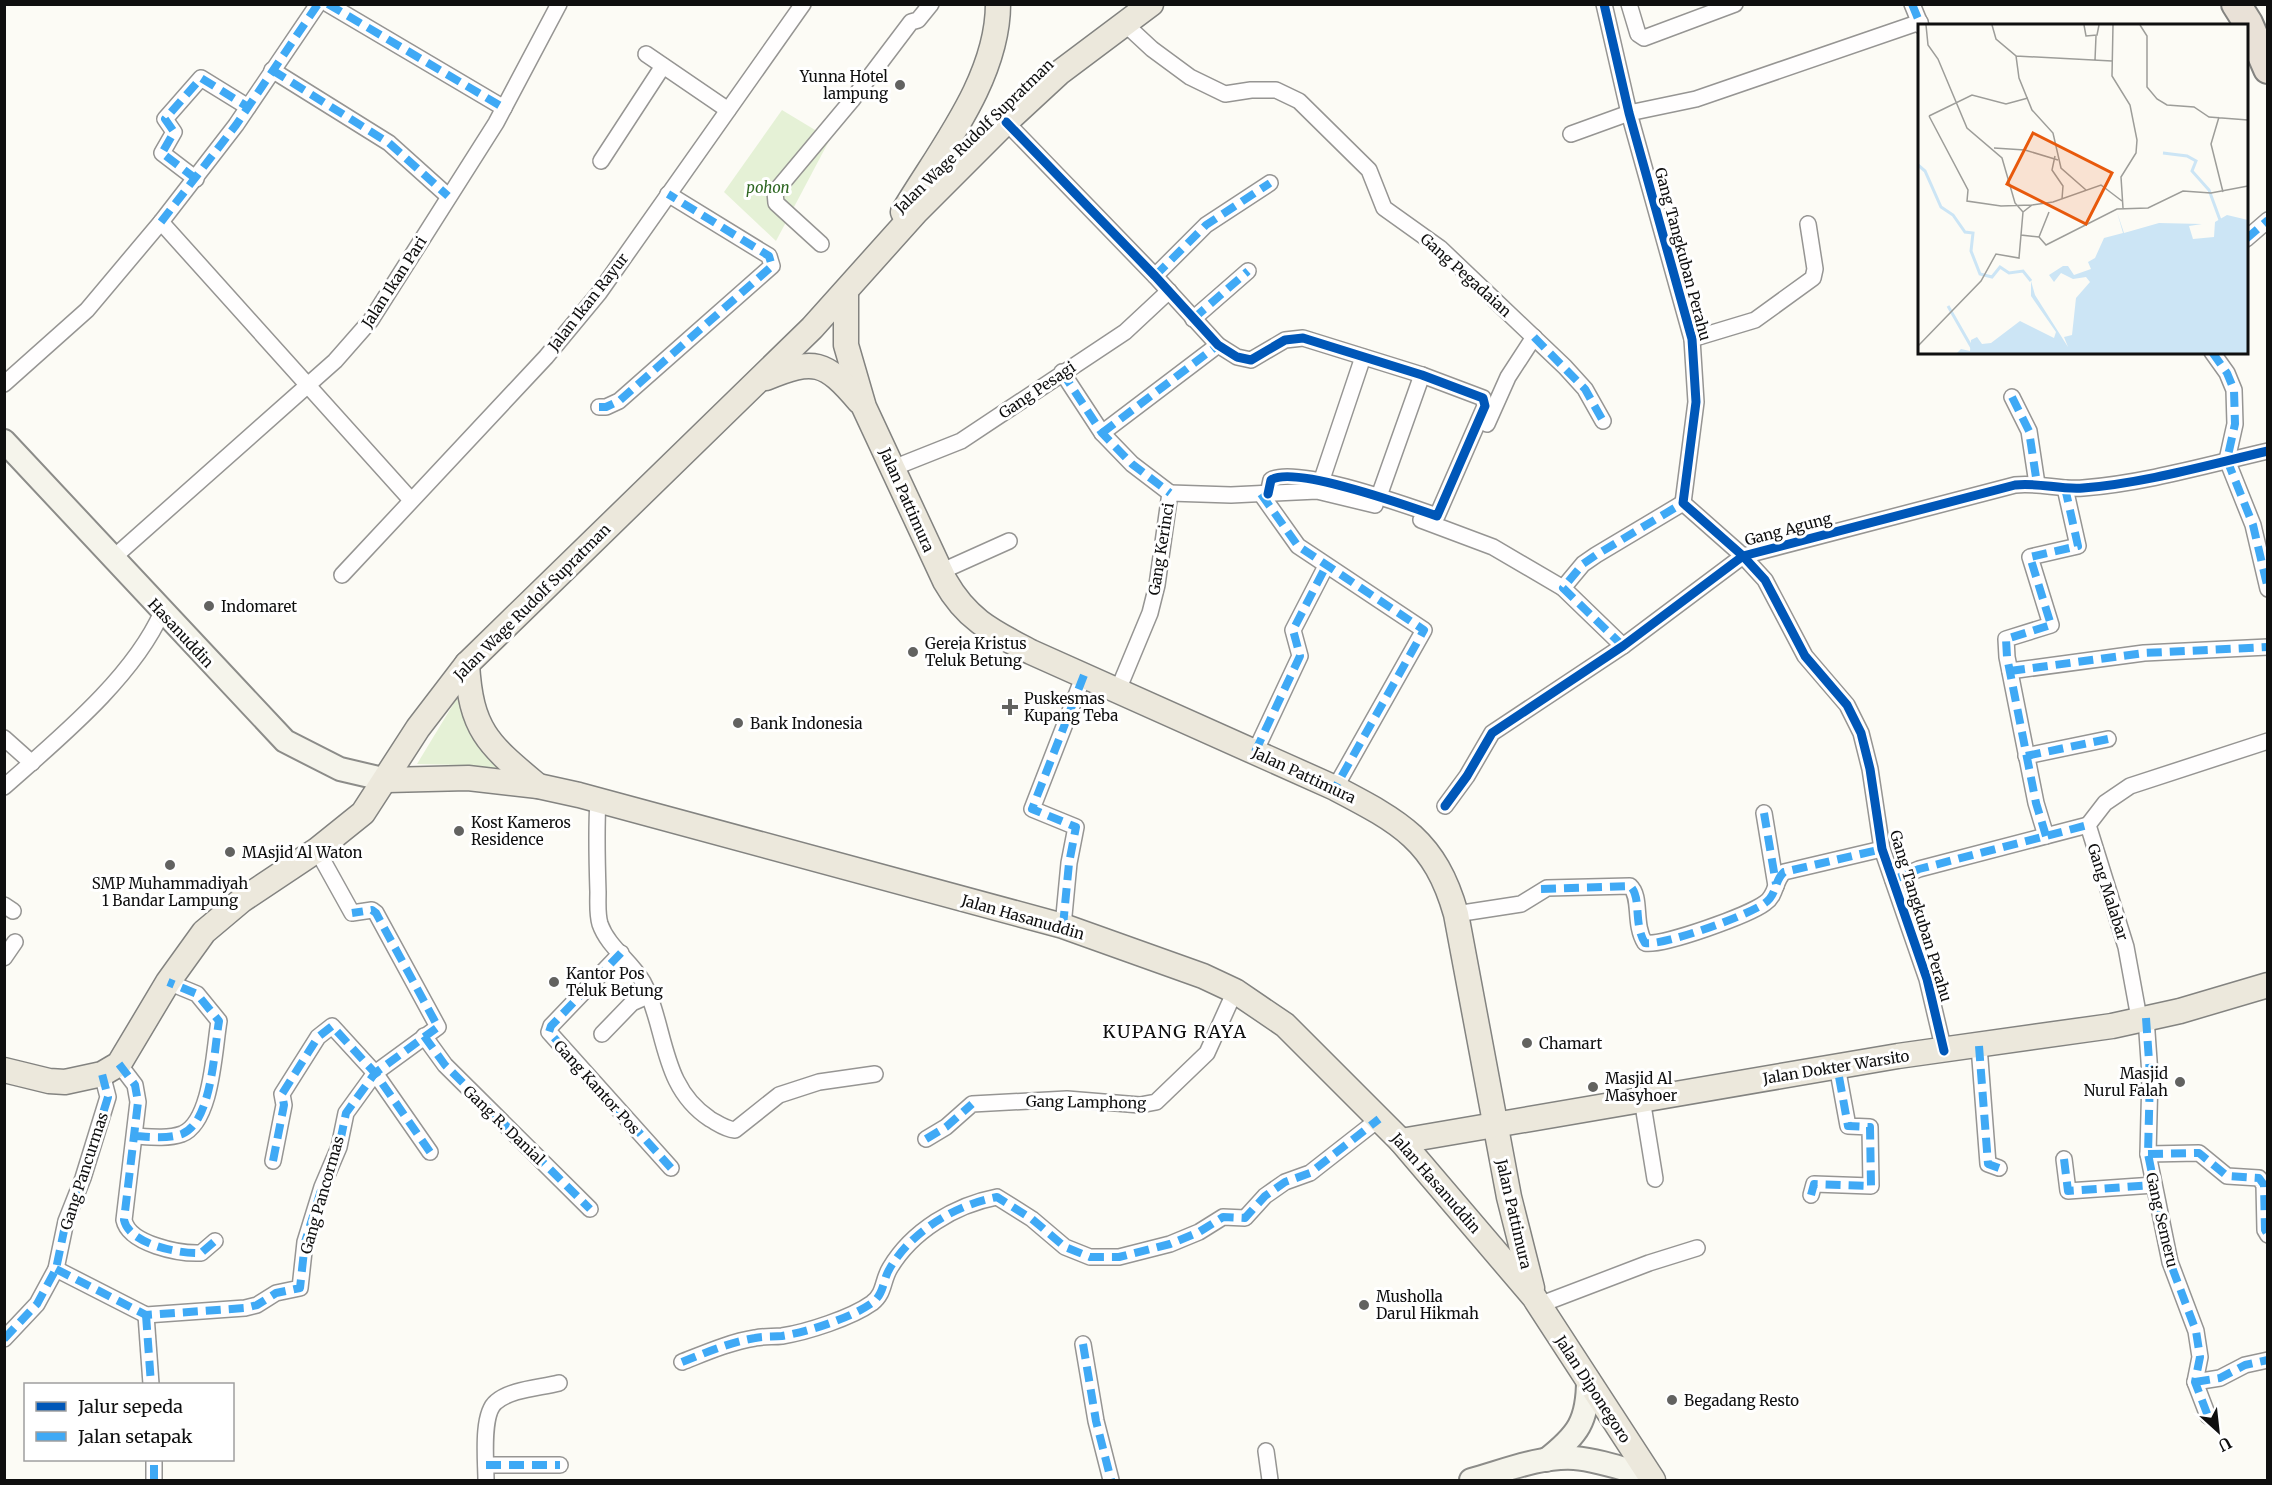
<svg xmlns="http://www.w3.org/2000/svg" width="2272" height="1485" viewBox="0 0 2272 1485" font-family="Merriweather,serif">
  <rect width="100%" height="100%" fill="#fcfbf5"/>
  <g fill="#e5f1d6">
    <path d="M782,110L830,139L776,241L724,192Z"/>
    <path d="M457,698L478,742L512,772L460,765L417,764Z"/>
  </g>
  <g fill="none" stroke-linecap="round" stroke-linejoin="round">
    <defs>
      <g id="street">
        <path d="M328,4L504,108"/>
        <path d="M1604,4L1629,113L1692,339L1696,402L1683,503L1743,556L1765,580L1805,656L1847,705L1861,733L1870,769L1882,849L1927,979L1944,1051"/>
        <path d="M1629,4L1638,34L1644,38L1735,4"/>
        <path d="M1912,4L1921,26"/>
        <path d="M1124,23L1152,49L1190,77L1225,94L1251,90H1276L1299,101L1369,170L1384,208L1440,248L1565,367L1585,389L1603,421"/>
        <path d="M646,54L728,110"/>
        <path d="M272,70L389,143L448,196"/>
        <path d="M1006,122L1155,276L1218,345L1237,357L1251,360L1285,340L1303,338L1422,375L1483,398L1485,406L1437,516C1408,506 1294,465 1271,480L1268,494"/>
        <path d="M1571,134L1629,113L1696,99L1920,22"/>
        <path d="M601,161L663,66"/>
        <path d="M196,179L162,153L174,132L165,119L201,78L248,107"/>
        <path d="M161,222L411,500"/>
        <path d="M2246,239L2268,220"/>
        <path d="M821,244L776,203L775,192L852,100L911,22L918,20L931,4"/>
        <path d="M1155,276L1206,225L1270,183"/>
        <path d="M1193,319L1248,271"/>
        <path d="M1692,339L1755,320L1813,278L1815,269L1808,224"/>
        <path d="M2212,352L2227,373L2234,390L2235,424L2227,460L2253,525L2268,589"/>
        <path d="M1062,372L1102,433L1132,464L1170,493"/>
        <path d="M4,384L87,310L161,222L236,125L318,4"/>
        <path d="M2012,397L2029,431L2037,484"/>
        <path d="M599,407H606L619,401L772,266L769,256L668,194"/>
        <path d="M1487,424L1508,377L1534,337"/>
        <path d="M1102,433L1218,345"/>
        <path d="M893,468L961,441L1125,332L1169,291"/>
        <path d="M1321,482L1363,357"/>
        <path d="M1170,493L1231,495L1317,491L1375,505"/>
        <path d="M1261,494L1298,546L1424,630L1335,788"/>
        <path d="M1379,496L1422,375"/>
        <path d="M1421,520L1493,547L1563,588L1623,646"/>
        <path d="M113,558L335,361L371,320L496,123L559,4"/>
        <path d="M940,572L1009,541"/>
        <path d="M342,575L546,357L599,293L803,4"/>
        <path d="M1563,588L1583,564L1596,555L1683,503"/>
        <path d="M2010,671L2144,653L2268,647"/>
        <path d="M1118,690L1150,613L1157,585L1170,493"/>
        <path d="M4,738L32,763"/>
        <path d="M1255,752L1300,656L1293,630L1326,566"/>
        <path d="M2026,756L2108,739"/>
        <path d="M4,787C58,739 133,678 162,612"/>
        <path d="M598,800C596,831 597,861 598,892C598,902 597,914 600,924C608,947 631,961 643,982C667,1028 660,1086 710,1119C719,1124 725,1129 735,1130L779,1095L819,1082L875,1074"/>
        <path d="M1445,806L1467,776L1492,733L1623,646L1743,556L2015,485C2038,482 2060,490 2083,488C2145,483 2207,465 2268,451"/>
        <path d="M1764,813L1776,886"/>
        <path d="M2046,836L2036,803L2007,657L2006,639L2051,625L2030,557L2078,546L2065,488"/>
        <path d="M1893,880L1919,869L2088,825"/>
        <path d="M4,905L13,911"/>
        <path d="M1456,914L1521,904L1547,888L1630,886C1642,897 1633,924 1645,943C1664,946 1749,915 1765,903C1777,895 1774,881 1784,872L1882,849"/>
        <path d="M1063,926L1069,863L1076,827L1032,809L1084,675"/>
        <path d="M621,953L551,1026L549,1032L671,1168"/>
        <path d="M4,958L15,942"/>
        <path d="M2139,1018L2126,947L2088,825L2105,803L2130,786L2268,741"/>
        <path d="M2146,1018L2150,1075L2148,1154L2170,1262L2196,1331L2200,1357L2195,1382L2208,1416"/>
        <path d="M602,1034L632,1003L650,995"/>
        <path d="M424,1036L445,1065L590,1209"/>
        <path d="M1979,1046L1988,1164L1999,1168"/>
        <path d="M119,1064L135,1085L138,1102L124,1220C129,1244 179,1254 201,1253L215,1241"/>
        <path d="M1642,1099L1655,1179"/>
        <path d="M135,1136C150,1137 168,1139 182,1134C212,1122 214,1050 219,1021L197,994L168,982"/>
        <path d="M926,1139L946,1127L972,1104L1067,1099L1140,1105L1156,1102L1207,1053L1235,991"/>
        <path d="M2148,1154L2199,1153L2227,1176L2259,1178L2264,1185L2265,1230L2268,1235"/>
        <path d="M2064,1159L2068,1191L2154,1185"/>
        <path d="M273,1161L284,1105L282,1094L318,1037L332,1026L375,1073L430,1152"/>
        <path d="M1811,1195L1814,1184L1871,1186L1870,1127L1848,1126L1837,1066"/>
        <path d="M56,1269L146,1315L245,1308L257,1305L276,1293L300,1288L305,1242L322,1187L339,1147L346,1113L375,1073L438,1027L376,913L372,910L352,913L317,850"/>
        <path d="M1539,1305L1649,1263L1697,1248"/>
        <path d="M146,1315L151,1384"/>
        <path d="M4,1339L37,1304L56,1269L66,1221L83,1178L108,1097L102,1074"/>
        <path d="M1083,1344L1096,1421L1111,1480"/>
        <path d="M682,1362C705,1353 730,1342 755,1338C764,1336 773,1337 782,1336C807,1332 851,1318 872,1303C885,1293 882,1281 890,1268C912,1231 955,1205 997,1197L1032,1219L1065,1247L1090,1257H1119L1170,1244L1199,1232L1223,1217L1245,1218L1265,1196L1285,1182L1310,1173L1379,1119"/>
        <path d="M2195,1382L2220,1378L2245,1365L2268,1360"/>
        <path d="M1266,1451L1270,1480"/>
        <path d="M486,1465H560"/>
        <path d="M154,1480V1460"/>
        <path d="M486,1480C486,1462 481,1414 496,1402C511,1389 540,1388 559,1383"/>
      </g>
      <g id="secondary">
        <path d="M4,441L285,741L340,769L387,780"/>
        <path d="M1546,1460C1578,1435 1588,1421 1588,1380"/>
        <path d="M1471,1480C1504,1471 1540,1456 1574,1458C1600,1460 1626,1470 1651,1477"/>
      </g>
      <g id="primary">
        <path d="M903,212C940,150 998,79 998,4"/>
        <path d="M846,292V345L864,407L945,581C967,620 993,632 1031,652L1335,788C1400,822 1435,840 1456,914L1509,1197L1532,1288"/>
        <path d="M766,378C814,358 825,361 859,401"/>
        <path d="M467,664C471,731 488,744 538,786"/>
        <path d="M387,780L468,778L538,786L579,795L1063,926L1203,976L1235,991L1285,1025L1401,1141L1534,1297L1653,1480"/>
        <path d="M4,1070L49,1081L65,1082L102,1074L119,1064L168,982L204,932L242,900L317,850L363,813L418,728L467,664L812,328L916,212L1006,122L1059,73L1151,4"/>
        <path d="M1401,1141L1898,1056L2112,1026L2180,1011L2268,985"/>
      </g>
      <path id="highway" d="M2236,4L2248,23L2268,69"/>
    </defs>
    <use href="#street" stroke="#969593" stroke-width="18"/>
    <use href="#secondary" stroke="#8c8c89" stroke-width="26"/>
    <use href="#primary" stroke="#838380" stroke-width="27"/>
    <use href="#highway" stroke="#838380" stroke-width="32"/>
    <use href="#street" stroke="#fffefe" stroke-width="15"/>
    <use href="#secondary" stroke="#f5f4eb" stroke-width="22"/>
    <use href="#primary" stroke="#ece8dc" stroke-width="24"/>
    <use href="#highway" stroke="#e9e1d7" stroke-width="28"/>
    <g stroke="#3fa9f5" stroke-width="8" stroke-dasharray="15 8" stroke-linecap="butt">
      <path d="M328,4L504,108"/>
      <path d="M1912,4L1921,26"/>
      <path d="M272,70L389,143L448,196"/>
      <path d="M196,179L162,153L174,132L165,119L201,78L248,107"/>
      <path d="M161,222L236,125L318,4"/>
      <path d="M2246,239L2268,220"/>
      <path d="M1155,276L1206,225L1270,183"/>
      <path d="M1193,319L1248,271"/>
      <path d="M1534,337L1585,389L1603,421"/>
      <path d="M2212,352L2227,373L2234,390L2235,424L2227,460L2253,525L2268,589"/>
      <path d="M1062,372L1102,433L1132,464L1170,493"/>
      <path d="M2012,397L2029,431L2037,484"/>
      <path d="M599,407H606L619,401L772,266L769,256L668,194"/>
      <path d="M1102,433L1218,345"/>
      <path d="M1261,494L1298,546L1424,630L1335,788"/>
      <path d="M1623,646L1563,588L1583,564L1596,555L1683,503"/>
      <path d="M2010,671L2144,653L2268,647"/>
      <path d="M1255,752L1300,656L1293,630L1326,566"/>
      <path d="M2026,756L2108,739"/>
      <path d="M1764,813L1776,884"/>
      <path d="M2046,836L2036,803L2007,657L2006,639L2051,625L2030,557L2078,546L2065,488"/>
      <path d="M1893,880L1919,869L2088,825"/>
      <path d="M1541,889L1630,886C1642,897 1633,924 1645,943C1664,946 1749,915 1765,903C1777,895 1774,881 1784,872L1882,849"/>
      <path d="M1063,926L1069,863L1076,827L1032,809L1084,675"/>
      <path d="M621,953L551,1026L549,1032L671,1168"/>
      <path d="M2146,1018L2150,1075L2148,1154L2170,1262L2196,1331L2200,1357L2195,1382L2208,1416"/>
      <path d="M424,1036L445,1065L590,1209"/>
      <path d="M1979,1046L1988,1164L1999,1168"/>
      <path d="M119,1064L135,1085L138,1102L124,1220C129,1244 179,1254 201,1253L215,1241"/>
      <path d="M135,1136C150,1137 168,1139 182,1134C212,1122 214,1050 219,1021L197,994L168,982"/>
      <path d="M926,1139L946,1127L972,1104"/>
      <path d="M2148,1154L2199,1153L2227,1176L2259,1178L2264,1185L2265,1230L2268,1235"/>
      <path d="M2064,1159L2068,1191L2154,1185"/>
      <path d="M273,1161L284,1105L282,1094L318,1037L332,1026L375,1073L430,1152"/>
      <path d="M1811,1195L1814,1184L1871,1186L1870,1127L1848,1126L1837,1066"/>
      <path d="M56,1269L146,1315L245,1308L257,1305L276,1293L300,1288L305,1242L322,1187L339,1147L346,1113L375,1073L438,1027L376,913L372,910L352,913"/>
      <path d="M146,1315L151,1384"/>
      <path d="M4,1339L37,1304L56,1269L66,1221L83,1178L108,1097L102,1074"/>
      <path d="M1083,1344L1096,1421L1111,1480"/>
      <path d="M682,1362C705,1353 730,1342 755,1338C764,1336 773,1337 782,1336C807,1332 851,1318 872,1303C885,1293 882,1281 890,1268C912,1231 955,1205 997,1197L1032,1219L1065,1247L1090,1257H1119L1170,1244L1199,1232L1223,1217L1245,1218L1265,1196L1285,1182L1310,1173L1379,1119"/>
      <path d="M2195,1382L2220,1378L2245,1365L2268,1360"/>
      <path d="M486,1465H560"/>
      <path d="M154,1480V1460"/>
    </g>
    <defs>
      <g id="cycleway">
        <path d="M1604,4L1629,113L1692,339L1696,402L1683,503L1743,556L1765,580L1805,656L1847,705L1861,733L1870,769L1882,849L1927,979L1944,1051"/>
        <path d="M1006,122L1155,276L1218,345L1237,357L1251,360L1285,340L1303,338L1422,375L1483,398L1485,406L1437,516C1408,506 1294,465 1271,480L1268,494"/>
        <path d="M1445,806L1467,776L1492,733L1623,646L1743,556L2015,485C2038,482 2060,490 2083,488C2145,483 2207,465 2268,451"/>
      </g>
    </defs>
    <use href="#cycleway" stroke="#fff" stroke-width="13"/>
    <use href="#cycleway" stroke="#0057b8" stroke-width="9"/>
  </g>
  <g fill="#626260" stroke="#fff" stroke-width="2">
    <circle cx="900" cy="85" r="6"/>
    <circle cx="209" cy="606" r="6"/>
    <circle cx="913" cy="652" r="6"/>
    <path d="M1007 698h6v6h6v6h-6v6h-6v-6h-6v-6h6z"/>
    <circle cx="738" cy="723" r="6"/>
    <circle cx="459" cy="831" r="6"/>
    <circle cx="230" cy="852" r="6"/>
    <circle cx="170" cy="865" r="6"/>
    <circle cx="554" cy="982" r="6"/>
    <circle cx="1527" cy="1043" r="6"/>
    <circle cx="2180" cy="1082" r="6"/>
    <circle cx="1593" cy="1087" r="6"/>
    <circle cx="1364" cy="1305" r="6"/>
    <circle cx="1672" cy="1400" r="6"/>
  </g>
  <g text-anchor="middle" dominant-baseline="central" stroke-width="6" stroke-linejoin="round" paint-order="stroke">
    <g font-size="15" fill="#0f0f0f" stroke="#fff" text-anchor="start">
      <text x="888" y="76" text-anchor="end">Yunna Hotel<tspan x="888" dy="17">lampung</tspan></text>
      <text x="221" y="606">Indomaret</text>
      <text x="925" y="643">Gereja Kristus<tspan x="925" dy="17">Teluk Betung</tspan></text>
      <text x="1024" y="698">Puskesmas<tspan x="1024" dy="17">Kupang Teba</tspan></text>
      <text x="750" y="723">Bank Indonesia</text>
      <text x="471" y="822">Kost Kameros<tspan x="471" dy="17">Residence</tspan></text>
      <text x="242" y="852">MAsjid Al Waton</text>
      <text x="170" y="883" text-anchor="middle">SMP Muhammadiyah<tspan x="170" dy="17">1 Bandar Lampung</tspan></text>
      <text x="566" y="973">Kantor Pos<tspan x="566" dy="17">Teluk Betung</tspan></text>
      <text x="1539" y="1043">Chamart</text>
      <text x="2168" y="1073" text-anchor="end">Masjid<tspan x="2168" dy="17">Nurul Falah</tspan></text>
      <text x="1605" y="1078">Masjid Al<tspan x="1605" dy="17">Masyhoer</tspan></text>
      <text x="1376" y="1296">Musholla<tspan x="1376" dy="17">Darul Hikmah</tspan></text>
      <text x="1684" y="1400">Begadang Resto</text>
    </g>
    <g font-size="15" fill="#0f0f0f" stroke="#fff">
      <text transform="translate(974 136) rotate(-44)">Jalan Wage Rudolf Supratman</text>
      <text transform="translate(1683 254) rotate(75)">Gang Tangkuban Perahu</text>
      <text transform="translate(1466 275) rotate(42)">Gang Pegadaian</text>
      <text transform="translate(394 282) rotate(-57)">Jalan Ikan Pari</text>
      <text transform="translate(588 302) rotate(-52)">Jalan Ikan Rayur</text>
      <text transform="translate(1037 390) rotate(-34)">Gang Pesagi</text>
      <text transform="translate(907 500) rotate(66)">Jalan Pattimura</text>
      <text transform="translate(1788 529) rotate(-15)">Gang Agung</text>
      <text transform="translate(1161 549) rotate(-81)">Gang Kerinci</text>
      <text transform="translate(532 602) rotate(-45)">Jalan Wage Rudolf Supratman</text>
      <text transform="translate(181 633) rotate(47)">Hasanuddin</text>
      <text transform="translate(1304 775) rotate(25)">Jalan Pattimura</text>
      <text transform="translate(2108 892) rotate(72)">Gang Malabar</text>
      <text transform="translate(1921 916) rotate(73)">Gang Tangkuban Perahu</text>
      <text transform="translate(1023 917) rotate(16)">Jalan Hasanuddin</text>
      <text transform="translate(1836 1067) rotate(-9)">Jalan Dokter Warsito</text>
      <text transform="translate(597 1087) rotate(48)">Gang Kantor Pos</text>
      <text transform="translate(1086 1102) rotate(1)">Gang Lamphong</text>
      <text transform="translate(504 1125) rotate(44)">Gang R. Danial</text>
      <text transform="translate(84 1171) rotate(-72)">Gang Pancurmas</text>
      <text transform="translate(1436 1183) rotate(49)">Jalan Hasanuddin</text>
      <text transform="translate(322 1195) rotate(-74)">Gang Pancormas</text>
      <text transform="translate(1514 1214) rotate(77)">Jalan Pattimura</text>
      <text transform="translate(2162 1220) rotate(77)">Gang Semeru</text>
      <text transform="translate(1593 1389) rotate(57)">Jalan Diponegoro</text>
    </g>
    <g font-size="15" font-style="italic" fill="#2d6621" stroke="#fff">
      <text x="768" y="187">pohon</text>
    </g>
    <g font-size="18" letter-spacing="1.5" fill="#0f0f0f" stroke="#fff">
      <text x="1175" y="1031">KUPANG RAYA</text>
    </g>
  </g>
  <g transform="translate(1918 24)">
    <rect width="330" height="330" fill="#fcfbf5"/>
    <path d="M199,188L206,209L241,199L284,200L271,202L275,215L296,213L297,198L309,191L330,196V329H39L43,325L52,327L53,316L59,313L64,320L73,319L102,297L136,314L138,308L113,272V257L117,271L150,323L146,313L154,311L158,274L172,258L168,253L155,255L143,249L136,258L131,251L145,242H150L156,251L173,245L170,238L177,234L186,214L205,209Z" fill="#cce5f5"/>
    <path fill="none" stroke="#cce5f5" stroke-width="3" d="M245,129L269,132L278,137L274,147L291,166L302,196M0,141L7,147L23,183L35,191L47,208L55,209L53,227L62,250L74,253L82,243L91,249L105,247L113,257M30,282L54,324"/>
    <path fill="none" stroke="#9d9d99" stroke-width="1.5" d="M8,1L10,21L20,35L49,104L84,134L97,179L105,188L103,211L121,213L128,221L199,185L230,184L265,167L293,169L330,162M74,1L78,15L98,32L101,54L114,86L135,109L143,144L168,166M166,1L168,12L179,11L181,1M195,1L194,52L212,81L219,116L218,129L203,153L205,184M222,1L229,12V63L239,75L249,81L276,83L291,93L330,96M98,32L194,37M177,36L178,12M11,92L50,166L49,177L83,182L114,181M11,92L54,71L88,80L110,74M301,93L293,120L305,168M76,124L107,126L140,136M137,132L134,146L145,162L144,175M105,188L114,181L135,178L183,161L204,177M121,213L131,188M0,322L63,257L78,230L101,234L103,211"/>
    <path fill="#e8590c" fill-opacity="0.15" stroke="#e8590c" stroke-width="3" d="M115,109L194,149L168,200L89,160Z"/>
    <rect width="330" height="330" fill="none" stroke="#0f0f0f" stroke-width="3"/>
  </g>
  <rect width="2272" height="1485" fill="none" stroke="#0f0f0f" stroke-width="12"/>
  <rect x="24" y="1383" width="210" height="78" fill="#ffffff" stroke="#9f9f9f" stroke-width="1.5"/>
  <rect x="36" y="1402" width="30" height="9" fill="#0057b8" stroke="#9f9f9f" stroke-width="1.5"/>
  <text x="78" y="1413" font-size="18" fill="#0f0f0f">Jalur sepeda</text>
  <rect x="36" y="1432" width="30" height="9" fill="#3fa9f5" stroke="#9f9f9f" stroke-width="1.5"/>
  <text x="78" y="1443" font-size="18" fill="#0f0f0f">Jalan setapak</text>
  <g transform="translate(2218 1431) rotate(153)" stroke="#ffffff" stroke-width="4.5" paint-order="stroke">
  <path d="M0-4.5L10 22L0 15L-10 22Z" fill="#0f0f0f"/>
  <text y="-9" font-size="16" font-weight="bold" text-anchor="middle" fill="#0f0f0f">U</text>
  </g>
</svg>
